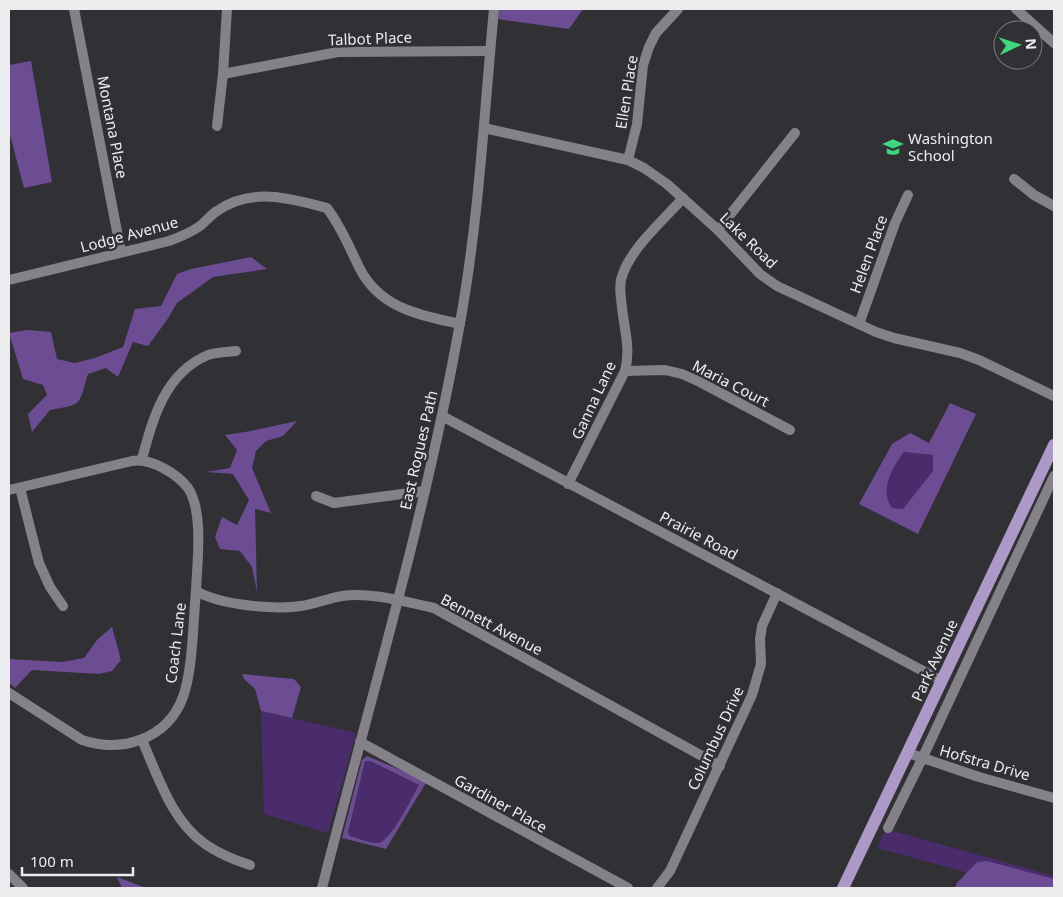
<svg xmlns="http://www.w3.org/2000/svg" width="1063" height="897" viewBox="0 0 1063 897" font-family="'Noto Sans',sans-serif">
  <rect width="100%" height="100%" fill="#313035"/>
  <g fill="#4a2b6c">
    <path d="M904,452L933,455V471L903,510L892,508C878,489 893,468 904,452Z"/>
    <path d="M261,711L356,733L328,833L264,814Z"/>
    <path d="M365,761H369L419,785C413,797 390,844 377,843C368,843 358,838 350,836L348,832Z"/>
    <path d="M886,829L1054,876V888H958L965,872L877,848Z"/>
  </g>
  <g fill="#6c4c93" fill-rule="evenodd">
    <path d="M499,9H583L569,29L498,19Z"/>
    <path d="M31,61L52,182L24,188L9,131V65Z"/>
    <path d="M251,257L267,269L213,277L177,303L167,320L148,346L133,342L118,377L106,368L88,374C78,406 84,404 50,410L32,432L28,414L47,395L43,385L23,379L9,333L27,330L51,332L57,359L75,363L95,358L123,347L135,309L161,306L177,274L191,269Z"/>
    <path d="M950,403L976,414L918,534L859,504L892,444L910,433L929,443ZM904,452L933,455V471L903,509L892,508C879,490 892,468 904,452Z"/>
    <path d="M297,421L283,436L266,441L256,451L252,468L271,513L255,509L257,592L252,567L240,551L220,549L215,537L222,517L237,525L249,500L233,474L206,472L230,468L237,450L225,435L251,431Z"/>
    <path d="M112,627L121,660L112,671L99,674L32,670L15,688L9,683V659L63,662L84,658L97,640Z"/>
    <path d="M242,674L294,679L301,687L292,718L261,711L255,689L244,679Z"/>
    <path d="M367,756L427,781L386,849L342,838L362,760ZM365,761H370L419,785C412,797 390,844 377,843C368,843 358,838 350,836L348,832Z"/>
    <path d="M987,861L1054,879V888H955L957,883L977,862Z"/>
    <path d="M117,877L146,888H122Z"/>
  </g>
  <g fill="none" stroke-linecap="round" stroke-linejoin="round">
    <g stroke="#848288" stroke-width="10">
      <path d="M74,9L121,252"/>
      <path d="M1016,9L1054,43"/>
      <path d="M223,74L338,52L490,51"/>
      <path d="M217,126L223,74L227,9"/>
      <path d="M484,128L628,160L644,168L667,184L718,230L760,274L777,286L876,332L894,338L960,353L979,360L1054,396"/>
      <path d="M628,160L637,124L643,65L649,47L656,33L678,9"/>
      <path d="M1014,179L1034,195L1054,206"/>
      <path d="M718,230L795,133"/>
      <path d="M9,280L169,241C180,237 190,233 200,226C206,221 211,215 217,211C251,187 290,198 327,208C342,228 349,247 360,269C381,309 420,315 460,324"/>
      <path d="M859,324L895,223L908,195"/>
      <path d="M625,371L665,370L682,374L700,382L790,430"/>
      <path d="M442,416L942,681"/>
      <path d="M142,459C153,418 165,373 208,355C216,352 227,352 236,351"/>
      <path d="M568,484L625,371C631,348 624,329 622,307C621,298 619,289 621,280C628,250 663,221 683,198"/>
      <path d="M20,488L39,563L50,587L63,606"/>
      <path d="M9,490L132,461C144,459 154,463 165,469C174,474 182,480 188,488C204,512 197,563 196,591C220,605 274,610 301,606C315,604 329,598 342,596C373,592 405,602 434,608L720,766"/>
      <path d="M316,496L334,503L425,491"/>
      <path d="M9,693L82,740C121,753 167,740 183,697C193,669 193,622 196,591"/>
      <path d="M142,740C158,776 171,820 205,844C218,853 234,860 250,865"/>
      <path d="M360,742L628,888"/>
      <path d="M908,753L979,777L1054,798"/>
      <path d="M888,828L922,759L1054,476"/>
      <path d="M9,874L23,888"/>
      <path d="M322,888C370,700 426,514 460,323C479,219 484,114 494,9"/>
      <path d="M657,888L670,871L752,695L761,664L760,639L762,626L777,593"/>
    </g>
    <path stroke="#ac99c7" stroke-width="12" d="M843,888L1054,445"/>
  </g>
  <defs>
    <symbol id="school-bare" viewBox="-9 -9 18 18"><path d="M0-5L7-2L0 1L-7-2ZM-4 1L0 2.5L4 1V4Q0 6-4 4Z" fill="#3ed77d" stroke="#313035" stroke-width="2.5" paint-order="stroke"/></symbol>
  </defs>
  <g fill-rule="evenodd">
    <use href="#school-bare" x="879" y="133" width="28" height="28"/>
  </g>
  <g text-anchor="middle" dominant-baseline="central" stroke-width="5" stroke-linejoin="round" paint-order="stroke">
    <g font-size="15" fill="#ecebee" stroke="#313035">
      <text transform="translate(370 38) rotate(-2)">Talbot Place</text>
      <text transform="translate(626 92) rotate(-81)">Ellen Place</text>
      <text transform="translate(113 127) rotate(79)">Montana Place</text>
      <text transform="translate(129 234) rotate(-15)">Lodge Avenue</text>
      <text transform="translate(749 240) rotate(44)">Lake Road</text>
      <text transform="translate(868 254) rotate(-70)">Helen Place</text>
      <text transform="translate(731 383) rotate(27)">Maria Court</text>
      <text transform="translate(593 400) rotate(-65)">Ganna Lane</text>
      <text transform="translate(418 450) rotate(-77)">East Rogues Path</text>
      <text transform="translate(699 535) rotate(28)">Prairie Road</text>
      <text transform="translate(492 624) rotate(28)">Bennett Avenue</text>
      <text transform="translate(175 643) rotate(-83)">Coach Lane</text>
      <text transform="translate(934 660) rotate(-65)">Park Avenue</text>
      <text transform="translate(715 738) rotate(-65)">Columbus Drive</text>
      <text transform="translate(985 762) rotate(16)">Hofstra Drive</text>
      <text transform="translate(501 803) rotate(29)">Gardiner Place</text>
    </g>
    <g font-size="15" fill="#ecebee" stroke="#313035" text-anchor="start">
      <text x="908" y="138">Washington<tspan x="908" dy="17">School</tspan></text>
    </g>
  </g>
  <rect width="1063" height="897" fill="none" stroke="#ecebee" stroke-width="20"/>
  <g transform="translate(1018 45) rotate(86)"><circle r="24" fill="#313035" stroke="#7c7b7f"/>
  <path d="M0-4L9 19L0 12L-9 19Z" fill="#3ed77d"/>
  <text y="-8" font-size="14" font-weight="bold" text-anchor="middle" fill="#ecebee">N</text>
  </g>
  <path d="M22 867v8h111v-8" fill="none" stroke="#ecebee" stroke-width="2.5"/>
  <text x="30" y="867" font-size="15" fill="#ecebee" stroke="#313035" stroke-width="4" paint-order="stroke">100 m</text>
</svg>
